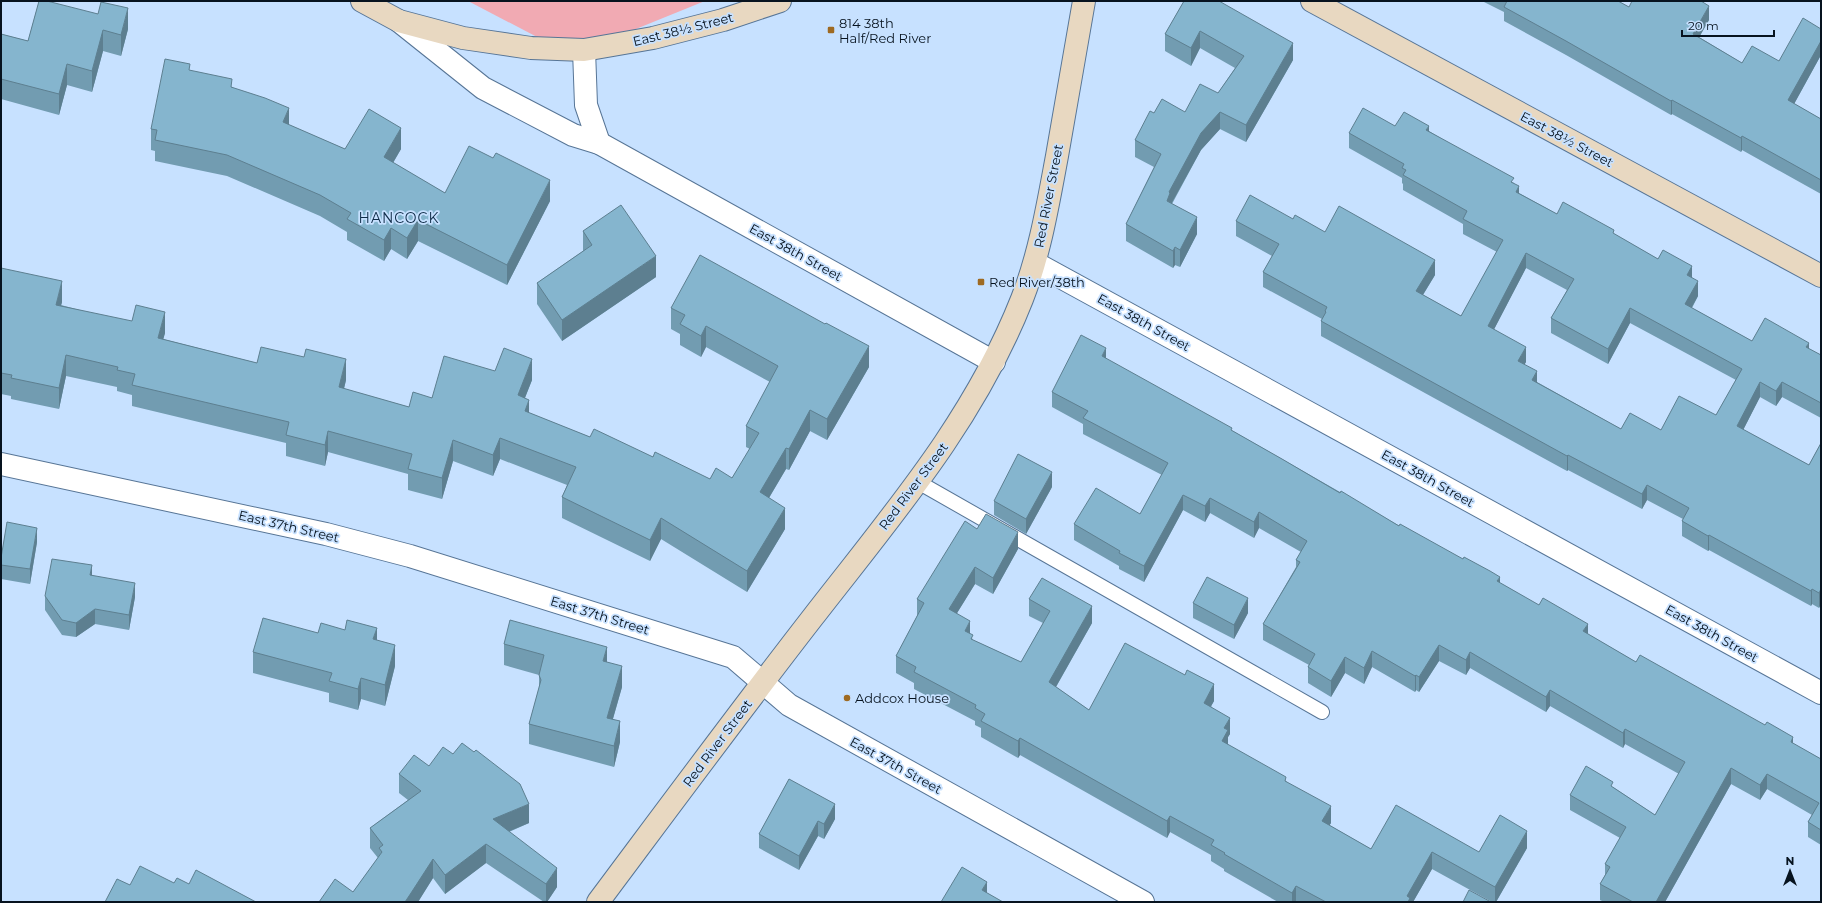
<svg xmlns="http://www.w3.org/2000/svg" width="1822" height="903" viewBox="0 0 1822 903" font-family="Montserrat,sans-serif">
  <rect width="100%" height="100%" fill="#c7e1ff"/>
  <path fill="#f1aab3" d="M468,1H705L584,50L560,49Z"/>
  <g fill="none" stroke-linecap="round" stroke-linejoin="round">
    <defs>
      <path id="lane" d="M918,482L1322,712"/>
      <g id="street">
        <path d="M399,21L483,88L573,135L599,143L994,362"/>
        <path d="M584,50L586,105L599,143"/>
        <path d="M1035,263L1821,693"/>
        <path d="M1,464L326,534L410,556L733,657L789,705L1143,902"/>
      </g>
      <g id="secondary">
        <path d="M362,1L399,21L463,38L531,48L584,50L653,38L723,20L780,1"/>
        <path d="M1312,1L1821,276"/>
        <path d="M598,902C669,807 740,711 813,617C892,515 974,421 1022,299C1040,253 1048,204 1057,156C1066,104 1075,53 1084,1"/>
      </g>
    </defs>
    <use href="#lane" stroke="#577596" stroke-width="16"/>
    <use href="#street" stroke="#577596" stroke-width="24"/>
    <use href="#secondary" stroke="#577596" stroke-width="24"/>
    <use href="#lane" stroke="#fff" stroke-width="14"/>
    <use href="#street" stroke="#fff" stroke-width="22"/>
    <use href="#secondary" stroke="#e8d8c1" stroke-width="22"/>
  </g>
  <g fill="#729cb1" fill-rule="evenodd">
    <path d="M39,1L128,29L121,56L103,51L92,92L67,85L59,115L1,99V34L28,41Z"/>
    <path d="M1184,1L1293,60L1246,142L1220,129L1201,150L1172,204L1197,234L1180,267L1175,265L1173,268L1126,241V224L1154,167L1135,157V140L1154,113L1185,112L1218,93L1235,68L1200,48L1191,66L1165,51V34Z"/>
    <path d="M1482,1H1618L1629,7L1709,20L1699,37L1742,63L1779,61L1821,29V55L1794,104L1821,119V194L1742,150L1741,152L1672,114L1671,115L1566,55L1504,21V12Z"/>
    <path d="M190,70L232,87L289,125L345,149H401L393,163L445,193L550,201L507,285L418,241L407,259L391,249L384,261L347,240V232L320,216L227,176L155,161V151L151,150V129Z"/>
    <path d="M1395,126L1429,131L1514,183L1519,193L1557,214L1614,234L1658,259L1692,277L1698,296L1692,308L1752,341L1809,349L1821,355V418L1782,397L1776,406L1760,397L1743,430L1809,465L1821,443V604L1819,608L1812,604L1811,606L1709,550L1708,551L1682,536V521L1683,519L1647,500L1642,509L1568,470L1567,471L1321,336V321L1322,319L1263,287V272L1272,256L1236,236V221L1293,219L1325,232L1435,275L1423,295L1461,316L1497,252L1463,234V224L1403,190V184L1402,183V178L1349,148V133ZM1526,268L1567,290L1551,318V333L1608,364L1630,323L1736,380L1716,415L1661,430L1621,429L1537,382L1524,364L1526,362L1494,329Z"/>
    <path d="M583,231L656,277L562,341L537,304V283L583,251Z"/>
    <path d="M1,268L62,302L61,305L165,333L163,339L257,363L346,380L344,389L409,407L495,371L532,380L525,398L529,413L590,437L653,457L710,479L732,478L750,449L746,447V426L770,382L706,347L701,357L680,345V334L671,329V308L869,367L827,440L810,431L789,470L786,469L769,498L785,529L747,592L661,539L650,561L562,518V497L567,485L500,459L493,476L453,461L442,499L408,490V474L328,452L325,466L286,456V443L132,406V395L117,391V387L66,376L59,409L11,399V396L1,394Z"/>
    <path d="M1106,359L1282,459L1500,583L1636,662L1793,744L1821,759V845L1808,837V822L1812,815L1767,789L1760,800L1731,784L1665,902H1604L1600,900V884L1605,875V864L1620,838L1570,810V795L1613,787L1655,815L1679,774L1625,744L1623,748L1550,706L1546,712L1470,668L1466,675L1439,661L1419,692L1416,690L1415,692L1372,667L1364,684L1345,673L1331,697L1308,683V667L1309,665L1263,640V624L1296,567V560L1301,552L1259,528L1254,538L1210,513L1205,522L1183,510L1144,582L1119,569V566L1074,540V524L1140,514L1162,475L1083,434V424L1052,407V392Z"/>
    <path d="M1052,487L1026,534L994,515V501Z"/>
    <path d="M977,529L1018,549L993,594L975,584L957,613L970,634L973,640L1021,662L1043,623L1029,616V599L1092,623L1056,687L1089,710L1214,701L1211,706L1230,734L1228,737V745L1286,781L1331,823L1329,825L1371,849L1479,852L1527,848L1496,902H1492L1432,869L1413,902H1278L1224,871V869L1211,861V855L1170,832L1167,838L1020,755L1018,758L981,737V728L975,725V721L914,689V683L896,673V656L917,616V599Z"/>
    <path d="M37,542L30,584L1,579V558Z"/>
    <path d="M92,575L135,597L129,630L95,624L76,637L62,635L45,610V596Z"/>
    <path d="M1193,603L1248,613L1234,639L1193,618Z"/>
    <path d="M318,633L377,640L395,666L385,706L361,699L358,710L329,702V693L253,673V652Z"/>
    <path d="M504,644L607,662L622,687L613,719L620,742L614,767L529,744V724L539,689V675L504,665Z"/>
    <path d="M429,766L529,823L509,832L557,887L547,902H544L486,863L445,894L433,878L418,902H319L353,892L378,858L370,848V828L408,800L399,793V774Z"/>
    <path d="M789,779L835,819L824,839L818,836L799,870L759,848V834Z"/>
  </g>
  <g fill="#5d7f90">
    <path d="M1709,6V20L1693,48V34Z"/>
    <path d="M128,8V29L121,56V35Z"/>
    <path d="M103,30V51L92,92V71Z"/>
    <path d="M1200,31V48L1191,66V48Z"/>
    <path d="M1821,41V55L1788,115V100Z"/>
    <path d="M1293,43V60L1246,142V125Z"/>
    <path d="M67,64V85L59,115V94Z"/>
    <path d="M1672,100V114L1671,115V101Z"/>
    <path d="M289,108V129L283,122Z"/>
    <path d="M1220,112V129L1201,150L1170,206L1167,201L1169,192L1201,133Z"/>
    <path d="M1429,126V141L1426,130Z"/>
    <path d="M401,128V149L384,178V157Z"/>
    <path d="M1742,136V150L1741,152V138Z"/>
    <path d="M550,180V201L507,285V265Z"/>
    <path d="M1519,186V201L1516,192Z"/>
    <path d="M1197,217V234L1180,267V250Z"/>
    <path d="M418,220V241L407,259V238Z"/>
    <path d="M391,228V249L384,261V240Z"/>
    <path d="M1175,247V265L1173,268V251Z"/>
    <path d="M1526,253V268L1488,341V326Z"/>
    <path d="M656,256V277L562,341V320Z"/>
    <path d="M1435,260V275L1416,306V291Z"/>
    <path d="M1692,266V281L1687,275Z"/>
    <path d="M62,281V302L56,325V305Z"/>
    <path d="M1698,281V296L1685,319V304Z"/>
    <path d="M1630,308V323L1608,364V349Z"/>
    <path d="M165,312V333L158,359V338Z"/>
    <path d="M706,326V347L701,357V336Z"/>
    <path d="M1809,343V358L1806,347Z"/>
    <path d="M869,346V367L827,440V419Z"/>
    <path d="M1526,347V362L1518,376V361Z"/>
    <path d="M1106,348V363L1102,356Z"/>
    <path d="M66,355V376L59,409V388Z"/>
    <path d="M346,359V380L339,408V387Z"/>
    <path d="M532,359V380L518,415V395Z"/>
    <path d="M1537,371V386L1532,380Z"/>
    <path d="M1760,382V397L1737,442V426Z"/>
    <path d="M1782,382V397L1776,406V391Z"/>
    <path d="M529,400V421L525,411Z"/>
    <path d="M810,410V431L789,470V449Z"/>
    <path d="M328,431V452L325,466V445Z"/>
    <path d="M500,438V459L493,476V455Z"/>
    <path d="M453,440V461L442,499V478Z"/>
    <path d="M786,448V469L760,513V492Z"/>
    <path d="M1568,455V470L1567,471V456Z"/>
    <path d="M1052,472V487L1026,534V519Z"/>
    <path d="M1647,485V500L1642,509V494Z"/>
    <path d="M1183,495V510L1144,582V566Z"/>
    <path d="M1210,498V513L1205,522V506Z"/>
    <path d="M785,508V529L747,592V571Z"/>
    <path d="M1259,512V528L1254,538V522Z"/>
    <path d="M661,518V539L650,561V540Z"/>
    <path d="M37,528V542L30,584V569Z"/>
    <path d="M1018,532V549L993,594V578Z"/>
    <path d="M1709,535V550L1708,551V536Z"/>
    <path d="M92,565V580L90,575Z"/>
    <path d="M975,567V584L949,626V609Z"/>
    <path d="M1500,577V592L1497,581Z"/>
    <path d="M135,583V597L129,630V615Z"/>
    <path d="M1812,589V604L1811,606V591Z"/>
    <path d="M1821,589V604L1819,608V593Z"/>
    <path d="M1248,598V613L1234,639V625Z"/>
    <path d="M1092,606V623L1049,699V682Z"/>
    <path d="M95,609V624L76,637V623Z"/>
    <path d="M970,621V637L965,631Z"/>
    <path d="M1588,624V639L1583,631Z"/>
    <path d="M377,628V649L373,639Z"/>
    <path d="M395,645V666L385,706V685Z"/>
    <path d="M1439,645V661L1419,692V677Z"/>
    <path d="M607,647V668L603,661Z"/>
    <path d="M1372,651V667L1364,684V668Z"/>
    <path d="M1470,652V668L1466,675V660Z"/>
    <path d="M1345,657V673L1331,697V681Z"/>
    <path d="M622,666V687L607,739V718Z"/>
    <path d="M1416,675V690L1415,692V676Z"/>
    <path d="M361,678V699L358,710V689Z"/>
    <path d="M1214,684V701L1204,719V703Z"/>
    <path d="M1550,690V706L1546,712V697Z"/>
    <path d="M1230,718V734L1228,737V746L1222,741L1224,728Z"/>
    <path d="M620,721V742L614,767V746Z"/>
    <path d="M1625,729V744L1623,748V733Z"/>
    <path d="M1793,737V753L1791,742Z"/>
    <path d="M1020,738V755L1018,758V741Z"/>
    <path d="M1731,768V784L1665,902H1656Z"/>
    <path d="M1767,774V789L1760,800V785Z"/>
    <path d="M529,804V823L493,838V819Z"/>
    <path d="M835,804V819L824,839V824Z"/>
    <path d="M1331,806V823L1322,838V821Z"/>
    <path d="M1170,816V832L1167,838V821Z"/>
    <path d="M818,821V836L799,870V856Z"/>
    <path d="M1527,831V848L1496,902H1495V887Z"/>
    <path d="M486,844V863L445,894V875Z"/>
    <path d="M1432,852V869L1413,902H1407V896Z"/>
    <path d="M433,859V878L418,902H405Z"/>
    <path d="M557,868V887L547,902H546V884Z"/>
    <path d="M987,882V896L982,890Z"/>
    <path d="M1296,886V902H1292V893Z"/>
  </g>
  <g fill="#85b5ce" stroke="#5d7f90" fill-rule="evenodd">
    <path d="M39,1H47L98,14L101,2L128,8L121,35L103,30L92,71L67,64L59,94L1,79V34L28,41Z"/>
    <path d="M1184,1H1219L1293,43L1246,125L1220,112L1201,133L1169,192L1170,193L1167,201L1197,217L1180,250L1175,247L1173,251L1126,224L1161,154L1135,140L1150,111L1154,113L1162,99L1185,112L1200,84L1218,93L1244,56L1200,31L1191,48L1165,34Z"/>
    <path d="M1507,1H1618L1629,7L1632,1H1701L1709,6L1693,34L1742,63L1752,46L1779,61L1803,18L1821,29V41L1788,100L1821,119V180L1742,136L1741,138L1672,100L1671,101L1566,41L1504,7Z"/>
    <path d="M165,59L190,64L189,70L232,79L231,87L265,98L289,108L283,122L345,149L369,109L401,128L384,157L445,193L469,146L493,158L496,153L550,180L507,265L418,220L407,238L391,228L384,240L347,219L351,213L320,195L227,155L155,140L157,130L151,129Z"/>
    <path d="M1363,108L1395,126L1404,112L1429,126L1426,130L1514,178L1511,182L1519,186L1516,192L1557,214L1563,202L1614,230L1613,233L1658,259L1663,250L1692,266L1687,275L1698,281L1685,304L1752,341L1765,318L1809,343L1806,347L1821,355V403L1782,382L1776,391L1760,382L1737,426L1809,465L1821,443V589L1819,593L1812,589L1811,591L1709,535L1708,536L1682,521L1689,508L1647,485L1642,494L1568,455L1567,456L1321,321L1326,312L1325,311L1327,307L1263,272L1279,244L1236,221L1250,195L1293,219L1295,215L1325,232L1339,206L1435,260L1416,291L1461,316L1503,240L1463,219L1467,211L1403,175L1406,170L1402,168L1404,164L1349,133ZM1526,253L1574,279L1551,318L1608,349L1630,308L1742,369L1716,415L1679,396L1661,430L1630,413L1621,429L1532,380L1537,371L1518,361L1526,347L1488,326Z"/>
    <path d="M621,205L656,256L562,320L537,283L592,245L583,231Z"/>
    <path d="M700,255L825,324L826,323L869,346L827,419L810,410L789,449L786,448L760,492L785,508L747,571L661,518L650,540L562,497L576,467L500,438L493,455L453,440L442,478L408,469L412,454L328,431L325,445L286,435L289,422L132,385L135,374L117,370L118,367L66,355L59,388L11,378L12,375L1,373V268L62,281L56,305L132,321L136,305L165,312L158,338L257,363L261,347L304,357L306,349L346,359L339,387L409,407L413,392L432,398L444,356L495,371L504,348L532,359L518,395L529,400L525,411L590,437L594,429L653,457L655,452L710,479L716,468L732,478L759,433L746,426L778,366L706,326L701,336L680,324L685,315L671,308Z"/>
    <path d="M1081,335L1106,348L1102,356L1232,428L1231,430L1282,459L1340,493L1341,491L1399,526L1400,524L1463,559L1464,557L1490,571L1500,577L1497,581L1539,605L1543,598L1588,624L1583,631L1636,662L1640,655L1765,725L1767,722L1793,737L1791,742L1821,759V830L1808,822L1819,803L1767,774L1760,785L1731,768L1656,902H1633L1600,884L1610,867L1605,864L1626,827L1570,795L1586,766L1613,782L1611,786L1655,815L1685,762L1625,729L1623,733L1550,690L1546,697L1470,652L1466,660L1439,645L1419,677L1416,675L1415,676L1372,651L1364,668L1345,657L1331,681L1308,667L1315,654L1263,624L1300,562L1296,560L1307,541L1259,512L1254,522L1210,498L1205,506L1183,495L1144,566L1119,553L1120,551L1074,524L1096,488L1140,514L1168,463L1083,418L1088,411L1052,392Z"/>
    <path d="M1018,454L1052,472L1026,519L994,501Z"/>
    <path d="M986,514L1018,532L993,578L975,567L949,609L970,621L965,631L973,635L971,639L1021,662L1050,611L1029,599L1042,578L1092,606L1049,682L1089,710L1125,643L1185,675L1187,670L1214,684L1204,703L1230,718L1224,728L1228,730L1222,741L1286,777L1285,781L1331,806L1322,821L1371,849L1396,805L1479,852L1500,815L1527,831L1495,887L1432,852L1407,896L1410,898L1408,902H1326L1296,886L1292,893L1224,854L1225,853L1211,845L1214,840L1170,816L1167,821L1020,738L1018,741L981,721L985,714L975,708L976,705L914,672L916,667L896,656L924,603L917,599L965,521L977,529Z"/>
    <path d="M7,522L37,528L30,569L1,565V558Z"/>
    <path d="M52,559L92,565L90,575L135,583L129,615L95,609L76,623L62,620L45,596Z"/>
    <path d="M1207,577L1248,598L1234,625L1193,603Z"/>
    <path d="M263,618L318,633L321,623L345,630L347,620L377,628L373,639L395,645L385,685L361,678L358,689L329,681L332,673L253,652Z"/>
    <path d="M510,620L607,647L603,661L622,666L607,718L620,721L614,746L529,724L541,680L539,675L544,655L504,644Z"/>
    <path d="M462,743L474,752L476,750L520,784L529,804L493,819L557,868L546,884L486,844L445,875L433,859L411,893L405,902H319L335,879L353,892L382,852L379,848L383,845L370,828L421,791L399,774L414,755L429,766L443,747L453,754Z"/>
    <path d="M789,779L835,804L824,824L818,821L799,856L759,834Z"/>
    <path d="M140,866L174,883L177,878L189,884L196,870L256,902H105L117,879L130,885Z"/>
    <path d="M962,867L987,882L982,890L1003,902H941Z"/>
    <path d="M1469,890L1491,902H1463Z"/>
  </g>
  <g fill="#9e6a22" stroke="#c7e1ff" stroke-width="1.5">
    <rect x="827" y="26" width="8" height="8" rx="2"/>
    <rect x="977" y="278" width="8" height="8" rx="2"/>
    <circle cx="847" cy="698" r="4"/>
  </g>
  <g text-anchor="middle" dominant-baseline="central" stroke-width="3.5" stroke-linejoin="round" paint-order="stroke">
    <g font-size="13" fill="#07131f" stroke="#c7e1ff" text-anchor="start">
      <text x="839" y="23">814 38th<tspan x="839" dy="15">Half/Red River</tspan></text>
      <text x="989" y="282">Red River/38th</text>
      <text x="855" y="698">Addcox House</text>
    </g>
    <g font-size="13" fill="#07131f" stroke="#c7e1ff">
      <text transform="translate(683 29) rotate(-14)">East 38½ Street</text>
      <text transform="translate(1567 139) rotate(28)">East 38½ Street</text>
      <text transform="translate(1048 196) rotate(-79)">Red River Street</text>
      <text transform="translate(796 252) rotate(29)">East 38th Street</text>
      <text transform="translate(1144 322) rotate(29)">East 38th Street</text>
      <text transform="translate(1428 478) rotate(29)">East 38th Street</text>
      <text transform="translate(913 486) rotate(-53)">Red River Street</text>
      <text transform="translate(289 526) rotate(13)">East 37th Street</text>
      <text transform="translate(600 615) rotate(17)">East 37th Street</text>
      <text transform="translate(1712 633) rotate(29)">East 38th Street</text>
      <text transform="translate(717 743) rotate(-53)">Red River Street</text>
      <text transform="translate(896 765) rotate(29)">East 37th Street</text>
    </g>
    <g font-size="14" letter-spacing="1" fill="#0f2b47" stroke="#c7e1ff">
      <text x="399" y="218">HANCOCK</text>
    </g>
  </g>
  <rect width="1822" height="903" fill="none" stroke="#07131f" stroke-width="4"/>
  <g transform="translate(1790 871)" stroke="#c7e1ff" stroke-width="3" paint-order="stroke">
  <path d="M0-3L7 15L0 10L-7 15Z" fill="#07131f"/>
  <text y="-6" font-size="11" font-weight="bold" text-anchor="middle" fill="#07131f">N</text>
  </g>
  <path d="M1682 30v6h92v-6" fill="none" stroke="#07131f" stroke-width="2"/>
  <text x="1688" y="30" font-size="12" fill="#07131f" stroke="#c7e1ff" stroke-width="3" paint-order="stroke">20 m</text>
</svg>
